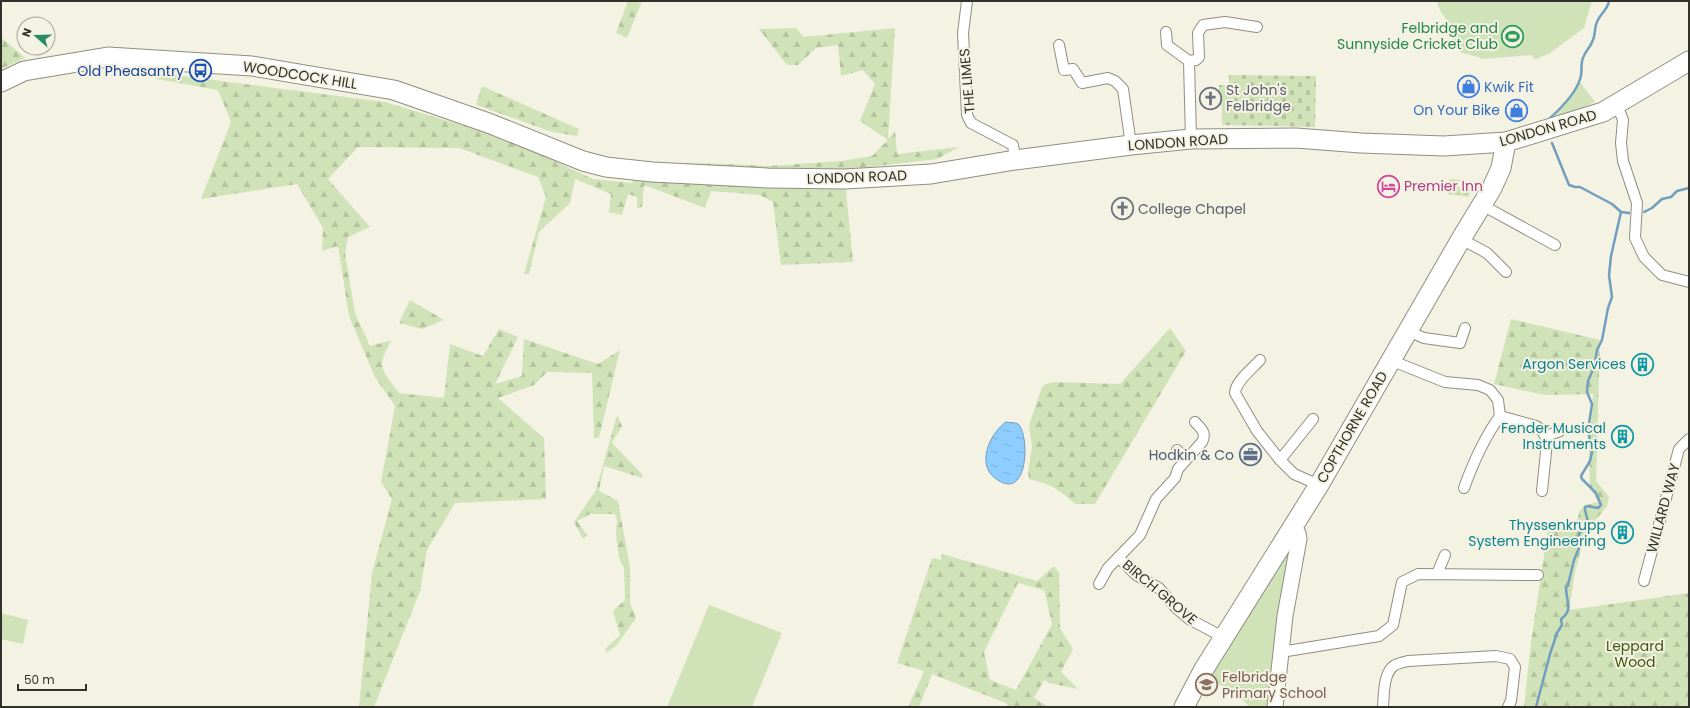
<svg xmlns="http://www.w3.org/2000/svg" width="1690" height="708" viewBox="0 0 1690 708" font-family="Poppins,sans-serif">
  <defs>
    <pattern id="forest-firs" width="22" height="20" patternUnits="userSpaceOnUse"><rect width="22" height="20" fill="#d0e3b8"/><path d="M5 1l3.5 6h-7zM16 11l3.5 6h-7z" fill="#b3c39e"/></pattern>
    <pattern id="cemetery-stones" width="16" height="16" patternUnits="userSpaceOnUse"><rect width="16" height="16" fill="#d0e3b8"/><path d="M2 7V4a2 2 0 0 1 4 0v3zM10 15v-3a2 2 0 0 1 4 0v3z" fill="#b3c39e"/></pattern>
    <pattern id="garden-dots" width="8" height="8" patternUnits="userSpaceOnUse"><rect width="8" height="8" fill="#d0e3b8"/><path d="M2 2h.1M6 6h.1" fill="none" stroke="#b3c39e" stroke-width="1.8" stroke-linecap="round"/></pattern>
    <pattern id="water-ripples" width="26" height="14" patternUnits="userSpaceOnUse"><rect width="26" height="14" fill="#8ecdff"/><path d="M2 4q2-2 4 0t4 0M15 11q2-2 4 0t4 0" fill="none" stroke="#7bb0db"/></pattern>
  </defs>
  <rect width="100%" height="100%" fill="#f4f2e3"/>
  <g fill="#d0e3b8">
    <path d="M1437,1H1592L1584,28L1550,53L1534,60L1532,55L1484,59L1460,52L1455,43L1450,24L1440,11Z"/>
    <path d="M1580,82L1595,102L1572,113L1550,120L1558,113Z"/>
    <path d="M1286,546H1293L1269,707H1250L1235,693L1208,678Z"/>
    <path d="M709,605L782,633L752,707H667Z"/>
    <path d="M1,613L28,620L23,644L1,639Z"/>
  </g>
  <g fill="url(#forest-firs)" fill-rule="evenodd">
    <path d="M628,1H642L627,38L616,33Z"/>
    <path d="M796,28L804,37L895,28L888,139L895,131L897,154L959,147L937,159L844,170L853,262L781,265L773,202L760,195L711,191L705,208L644,185L642,207L637,208V197L628,194L622,215L609,212L611,194L575,179L570,203L539,232L529,274H524L546,197L538,177L459,148L358,147L328,179L370,227L348,237L345,253L355,313L370,346L392,340C375,367 382,370 399,393L444,398L450,344L483,356L499,329L518,337L495,384L522,376L524,339L598,364L620,350L599,438H594L592,373L547,372L534,385L498,398L544,438L546,499L455,503L427,550L420,591L374,707H359L372,573L392,499L381,482L395,406L375,377L349,316L338,246L322,251L323,228L297,184L201,199L231,122L218,90L157,79L152,72L385,102L481,131L522,146L593,179L632,183L633,178L678,179L684,163L727,164L769,166L841,161L872,156L888,140L860,121L875,84L863,70L841,76L838,45L816,48L798,65H787L759,29Z"/>
    <path d="M1,37L25,58L1,69Z"/>
    <path d="M482,86L579,129L577,136L552,132L476,105Z"/>
    <path d="M410,300L444,320L422,329L399,323Z"/>
    <path d="M1511,319L1600,340L1596,481L1609,497L1607,506L1590,527L1583,542L1575,572L1569,610L1689,593V707H1524L1531,642L1549,522L1576,525C1580,508 1580,506 1598,502L1590,488L1589,448L1593,394L1545,395L1494,384Z"/>
    <path d="M1170,328L1186,351L1095,504H1075C1061,490 1048,483 1029,479L1028,472L1032,447L1029,425L1042,387L1046,384L1054,382L1120,384Z"/>
    <path d="M617,415L622,426L612,443L643,475L642,478L604,466L599,491L618,501L630,567V603L636,618L616,646L605,653L606,648L620,635L613,611L625,600L624,567L619,558L616,534L617,520L615,514H590L577,521L587,535L583,539L574,522L596,490Z"/>
    <path d="M942,554L1037,581L1054,566L1059,573L1060,628L1073,649L1061,672L1078,689L1049,683L1044,680L1034,698L1049,707H1006L1008,704L932,674L919,707H908L924,671L897,663L932,558L941,560ZM1018,583L1044,590L1052,624L1016,690L990,680L984,652Z"/>
  </g>
  <path fill="url(#cemetery-stones)" d="M1229,75L1316,76L1315,127L1222,125V106H1219V85H1229Z"/>
  <path fill="url(#garden-dots)" d="M1450,179L1460,180L1458,187L1470,190L1469,197L1448,194Z"/>
  <path fill="url(#water-ripples)" stroke="#729ec0" d="M1006,422C1009,423 1015,422 1018,424C1030,433 1029,505 995,478C976,464 990,433 1006,422Z"/>
  <g fill="none" stroke-linecap="round" stroke-linejoin="round">
    <g stroke="#729ec0" stroke-width="2.5">
      <path d="M1548,120C1558,111 1576,93 1580,79C1583,72 1580,64 1583,58C1585,51 1590,48 1592,42C1596,35 1594,31 1596,25C1598,15 1608,10 1609,1"/>
      <path d="M1552,143L1569,185L1575,187H1580L1612,204L1621,212"/>
      <path d="M1644,212L1652,208L1662,199L1671,197L1677,191L1689,188"/>
      <path d="M1536,707L1550,654L1557,633L1562,625L1561,619C1574,610 1566,601 1566,588L1568,585L1574,560L1579,548V534L1588,522L1585,510V507L1587,506L1598,508L1601,505L1596,493L1582,479L1581,476L1590,461L1592,452L1588,430L1592,404L1587,392L1588,381L1594,367L1597,350L1602,340L1608,308L1612,297L1609,275L1611,256L1621,212L1629,213"/>
    </g>
    <defs>
      <g id="street">
        <path d="M967,1L963,33L967,115L971,123L1013,145L1015,160"/>
        <path d="M1166,32L1167,45L1189,61L1191,139"/>
        <path d="M1059,45L1064,70L1073,69L1082,83L1108,78L1115,81L1123,89L1131,145"/>
        <path d="M1189,61L1196,60L1199,57L1198,33L1203,25L1225,22L1257,27"/>
        <path d="M1617,105L1623,120L1621,143L1623,161L1637,203L1635,238L1644,257L1662,275L1689,282"/>
        <path d="M1482,205L1555,245"/>
        <path d="M1461,239L1487,253L1506,272"/>
        <path d="M1408,331L1424,338L1460,343L1465,328"/>
        <path d="M1260,360C1252,369 1235,382 1235,393L1257,431L1280,460L1294,474L1319,485"/>
        <path d="M1390,360L1445,382L1478,385L1490,390L1498,400L1500,416C1484,438 1473,463 1464,488"/>
        <path d="M1500,416L1536,426C1543,430 1545,435 1547,442L1542,491"/>
        <path d="M1546,436L1560,431"/>
        <path d="M1177,450L1186,459"/>
        <path d="M1280,460L1313,419"/>
        <path d="M1119,558L1136,575L1159,588L1177,609L1189,619L1223,637"/>
        <path d="M1437,574L1445,555"/>
        <path d="M1644,581L1679,449L1689,439"/>
        <path d="M1099,584L1108,568L1140,535L1156,499L1175,478L1178,469L1202,442C1207,432 1201,429 1195,422"/>
        <path d="M1281,652L1379,636L1393,625L1402,582L1418,574L1538,575"/>
        <path d="M1383,707C1384,695 1383,672 1395,665C1399,663 1404,662 1408,661L1496,656L1510,659L1515,667L1511,701L1508,707"/>
      </g>
      <path id="secondary" d="M1275,707L1285,616L1299,539L1298,533L1292,528"/>
      <g id="highway">
        <path d="M1,82L24,71L108,57L252,66L394,90L491,124L583,161L606,167L652,172L768,178L845,179L931,174L1015,160L1131,145L1191,139L1296,138L1361,143L1444,146L1506,142L1603,112L1689,61"/>
        <path d="M1184,707L1204,669L1319,485L1461,239L1492,188L1501,168L1506,142"/>
      </g>
    </defs>
    <use href="#street" stroke="#908e80" stroke-width="12"/>
    <use href="#secondary" stroke="#908e80" stroke-width="17"/>
    <use href="#highway" stroke="#908e80" stroke-width="21"/>
    <use href="#street" stroke="#fff" stroke-width="10"/>
    <use href="#secondary" stroke="#fff" stroke-width="15"/>
    <use href="#highway" stroke="#fff" stroke-width="19"/>
  </g>
  <defs>
    <symbol id="stadium-ring" viewBox="-11 -11 22 22"><circle r="9.5" fill="#f4f2e3" stroke="#2e9e5b" stroke-width="1.5"/><path d="M0-5a6.5 5 0 1 0 0 10a6.5 5 0 1 0 0-10ZM-3.5-1.8h7v3.6h-7Z" fill="#2e9e5b"/></symbol>
    <symbol id="bus-ring" viewBox="-11 -11 22 22"><circle r="9.5" fill="#f4f2e3" stroke="#1a4fb4" stroke-width="1.5"/><path d="M-5-6H5V4H4V6H2V4H-2V6H-4V4H-5ZM-3.5-4V0h7V-4ZM-3.5 1.2v1.5H-2V1.2ZM2 1.2v1.5H3.5V1.2Z" fill="#1a4fb4"/></symbol>
    <symbol id="shop-ring" viewBox="-11 -11 22 22"><circle r="9.5" fill="#f4f2e3" stroke="#3f7fe0" stroke-width="1.5"/><path d="M-5-2.5h2.3a2.7 3.5 0 0 1 5.4 0H5L5.5 6h-11ZM-1.5-2.5h3a1.5 2.3 0 0 0-3 0Z" fill="#3f7fe0"/></symbol>
    <symbol id="church-ring" viewBox="-11 -11 22 22"><circle r="9.5" fill="#f4f2e3" stroke="#6b7280" stroke-width="1.5"/><path d="M-1.2-6h2.4v3.5h3.3v2.4h-3.3V6h-2.4V-.1h-3.3v-2.4h3.3Z" fill="#6b7280"/></symbol>
    <symbol id="hotel-ring" viewBox="-11 -11 22 22"><circle r="9.5" fill="#f4f2e3" stroke="#d1479c" stroke-width="1.5"/><path d="M-6-4.5h1.5V1H6V5H4.5V3h-9V5H-6ZM-4 0a1.8 1.8 0 1 1 3.6 0ZM.5 0V-2.5h3Q6-2.5 6 0Z" fill="#d1479c"/></symbol>
    <symbol id="building-ring" viewBox="-11 -11 22 22"><circle r="9.5" fill="#f4f2e3" stroke="#0f9aa8" stroke-width="1.5"/><path d="M-4-6H4V6H1V3H-1V6H-4ZM-2.5-4.3h1.7v1.8h-1.7ZM.8-4.3h1.7v1.8H.8ZM-2.5-1h1.7V.8h-1.7ZM.8-1h1.7V.8H.8Z" fill="#0f9aa8"/></symbol>
    <symbol id="office-ring" viewBox="-11 -11 22 22"><circle r="9.5" fill="#f4f2e3" stroke="#5c6f8a" stroke-width="1.5"/><path d="M-6-3h4V-5.5h4V-3h4V5H-6ZM-1-4.5V-3h2v-1.5ZM-6 0V1H6V0Z" fill="#5c6f8a"/></symbol>
    <symbol id="school-ring" viewBox="-11 -11 22 22"><circle r="9.5" fill="#f4f2e3" stroke="#8d6e63" stroke-width="1.5"/><path d="M0-5L7-2L0 1L-7-2ZM-4 1L0 2.5L4 1V4Q0 6-4 4Z" fill="#8d6e63"/></symbol>
  </defs>
  <g fill-rule="evenodd">
    <use href="#stadium-ring" x="1500" y="24" width="25" height="25"/>
    <use href="#bus-ring" x="188" y="58" width="25" height="25"/>
    <use href="#shop-ring" x="1456" y="74" width="25" height="25"/>
    <use href="#church-ring" x="1198" y="86" width="25" height="25"/>
    <use href="#shop-ring" x="1504" y="98" width="25" height="25"/>
    <use href="#hotel-ring" x="1376" y="174" width="25" height="25"/>
    <use href="#church-ring" x="1110" y="196" width="25" height="25"/>
    <use href="#building-ring" x="1630" y="352" width="25" height="25"/>
    <use href="#building-ring" x="1610" y="424" width="25" height="25"/>
    <use href="#office-ring" x="1238" y="442" width="25" height="25"/>
    <use href="#building-ring" x="1610" y="520" width="25" height="25"/>
    <use href="#school-ring" x="1194" y="672" width="25" height="25"/>
  </g>
  <g text-anchor="middle" dominant-baseline="central" stroke-width="4" stroke-linejoin="round" paint-order="stroke">
    <g font-size="14" fill="#27864d" stroke="#f4f2e3" text-anchor="end">
      <text x="1498" y="28">Felbridge and<tspan x="1498" dy="16">Sunnyside Cricket Club</tspan></text>
    </g>
    <g font-size="14" fill="#164399" stroke="#f4f2e3" text-anchor="end">
      <text x="184" y="71">Old Pheasantry</text>
    </g>
    <g font-size="14" fill="#32322c" stroke="#f4f2e3">
      <text transform="translate(300 75) rotate(9)">WOODCOCK HILL</text>
      <text transform="translate(967 81) rotate(-95)">THE LIMES</text>
      <text transform="translate(1548 128) rotate(-16)">LONDON ROAD</text>
      <text transform="translate(1178 142) rotate(-4)">LONDON ROAD</text>
      <text transform="translate(857 177) rotate(-2)">LONDON ROAD</text>
      <text transform="translate(1352 427) rotate(-60)">COPTHORNE ROAD</text>
      <text transform="translate(1663 508) rotate(-75)">WILLARD WAY</text>
      <text transform="translate(1160 592) rotate(40)">BIRCH GROVE</text>
    </g>
    <g font-size="14" fill="#366cbe" stroke="#f4f2e3" text-anchor="start">
      <text x="1484" y="87">Kwik Fit</text>
      <text x="1500" y="110" text-anchor="end">On Your Bike</text>
    </g>
    <g font-size="14" fill="#5b616d" stroke="#f4f2e3" text-anchor="start">
      <text x="1226" y="90">St John's<tspan x="1226" dy="16">Felbridge</tspan></text>
      <text x="1138" y="209">College Chapel</text>
    </g>
    <g font-size="14" fill="#b23c85" stroke="#f4f2e3" text-anchor="start">
      <text x="1404" y="186">Premier Inn</text>
    </g>
    <g font-size="14" fill="#0d838f" stroke="#f4f2e3" text-anchor="end">
      <text x="1626" y="364">Argon Services</text>
      <text x="1606" y="428">Fender Musical<tspan x="1606" dy="16">Instruments</tspan></text>
      <text x="1606" y="525">Thyssenkrupp<tspan x="1606" dy="16">System Engineering</tspan></text>
    </g>
    <g font-size="14" fill="#4e5e75" stroke="#f4f2e3" text-anchor="end">
      <text x="1234" y="455">Hodkin &amp; Co</text>
    </g>
    <g font-size="14" fill="#405910" stroke="#f4f2e3">
      <text x="1635" y="646">Leppard<tspan x="1635" dy="16">Wood</tspan></text>
    </g>
    <g font-size="14" fill="#785e54" stroke="#f4f2e3" text-anchor="start">
      <text x="1222" y="677">Felbridge<tspan x="1222" dy="16">Primary School</tspan></text>
    </g>
  </g>
  <rect width="1690" height="708" fill="none" stroke="#32322c" stroke-width="4"/>
  <g transform="translate(36 36) rotate(290)"><circle r="19" fill="#f4f2e3" stroke="#a6a59a"/>
  <path d="M0-3L7 15L0 10L-7 15Z" fill="#2a8b64"/>
  <text y="-6" font-size="11" font-weight="bold" text-anchor="middle" fill="#32322c">N</text>
  </g>
  <path d="M18 684v6h68v-6" fill="none" stroke="#32322c" stroke-width="2"/>
  <text x="24" y="684" font-size="12" fill="#32322c" stroke="#f4f2e3" stroke-width="3" paint-order="stroke">50 m</text>
</svg>
